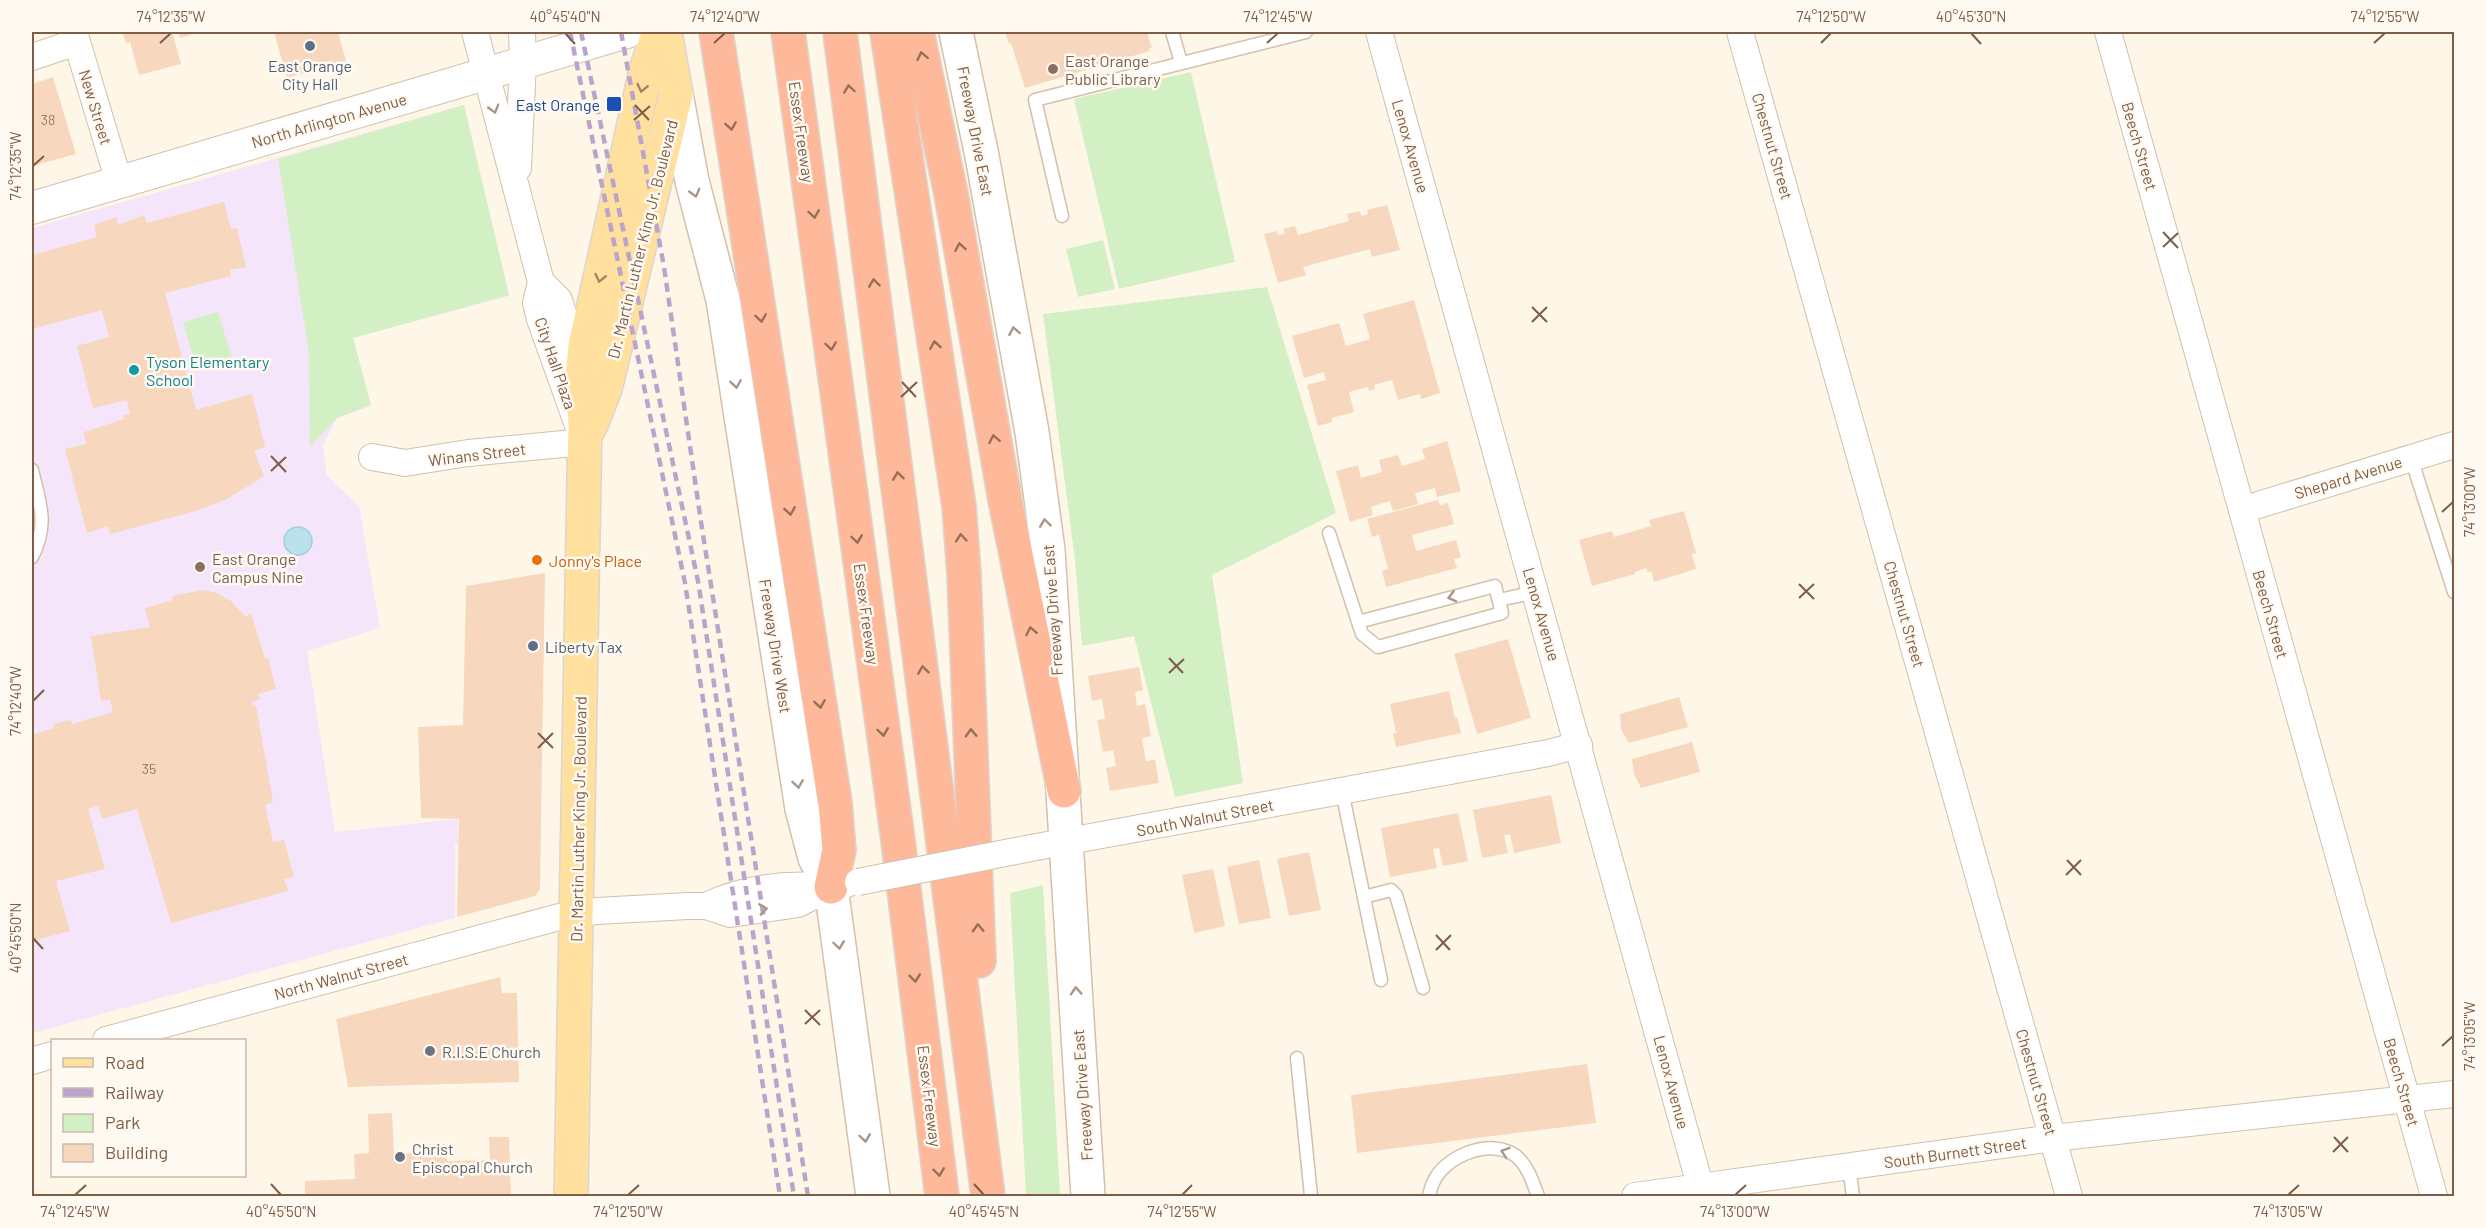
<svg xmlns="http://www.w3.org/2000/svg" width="2486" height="1228" viewBox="0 0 2486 1228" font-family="Barlow,sans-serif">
  <rect width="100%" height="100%" fill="#fef7e8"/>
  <path fill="#f4e5fb" d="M464,105L509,296L353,338L371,406L337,418L323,445L327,476L359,506L380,628L307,651L335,832L458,819L459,845H455V918L32,1033V228Z"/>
  <g fill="#d3efc4">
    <path d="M1191,72L1235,262L1119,289L1074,99Z"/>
    <path d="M464,105L509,295L353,338L371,405L337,418L310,447L309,352L278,159Z"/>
    <path d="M1103,240L1115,289L1078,297L1066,249Z"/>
    <path d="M1267,287L1336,513L1212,575L1243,783L1175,797L1134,636L1082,646L1075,560L1043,314Z"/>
    <path d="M218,312L232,358L197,369L183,322Z"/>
    <path d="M1043,885L1060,1196H1026L1010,893Z"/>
  </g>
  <circle fill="#bae2eb" stroke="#9fd1de" stroke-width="1.5" cx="298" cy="541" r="14"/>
  <g fill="#f7d7bd">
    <path d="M122,32H172L181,64L139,75L130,42L126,43Z"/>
    <path d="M178,32H199L180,38Z"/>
    <path d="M274,32H338L346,61L287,78Z"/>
    <path d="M1005,32H1147L1152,48H1149L1150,51L1025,88L1011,43L1009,44Z"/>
    <path d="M53,77L76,154L32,166V84Z"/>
    <path d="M224,202L231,229L237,228L246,267L230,270L231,276L165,293L196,410L252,394L265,447L254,451L264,476L227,499L196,511L110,534L108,526L87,533L65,449L86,444L84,432L124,419L123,416L130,414L127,400L93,408L77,346L109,337L102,310L32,329V255L97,237L94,225L116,217L118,225L144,215L147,223Z"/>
    <path d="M1387,205L1400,250L1372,257L1370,249L1303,267L1306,275L1278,283L1264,234L1277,231L1278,235L1285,234L1283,229L1295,226L1298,235L1349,221L1347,214L1360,211L1361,216L1368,214L1367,210Z"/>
    <path d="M1414,300L1440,393L1421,399L1420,394L1398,400L1392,380L1374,385L1375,389L1369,391L1368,387L1349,392L1354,412L1332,418V422L1318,426L1307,385L1326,380L1324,372L1304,378L1292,336L1339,323L1346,346L1370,339L1363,314Z"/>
    <path d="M1447,441L1461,491L1437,497L1435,488L1415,493L1418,504L1393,511L1390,501L1371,507L1373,515L1350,522L1336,471L1358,465L1361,478L1382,472L1379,460L1398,455L1402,466L1425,459L1422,449Z"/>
    <path d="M1438,500L1440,505L1448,503L1454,524L1412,535L1416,551L1456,540L1461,557L1454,559L1457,568L1386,587L1382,571L1388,569L1379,535L1372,537L1367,519Z"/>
    <path d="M1684,511L1696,553L1692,554L1696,569L1654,582L1651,571L1648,572L1646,568L1635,572V574L1592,586L1579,540L1612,531L1614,537L1651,526L1649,520Z"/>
    <path d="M545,573L540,889L535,896L457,917L459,819L421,818L418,727L463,725L466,586Z"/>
    <path d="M203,590L217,593L231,601L246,617L251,613L265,659L268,658L276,689L258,694L260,700L251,702L253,706H256L273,802L265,805L273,842L284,840L294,877L284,879L288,891L171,923L137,809L102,819L98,806L88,809L105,869L56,881L70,931L32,941V735L54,728L53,724L71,720L72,724L113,712L110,699L101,701L91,636L150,627L145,608L173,600L172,596Z"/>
    <path d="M1508,639L1531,718L1477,734L1454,654Z"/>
    <path d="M1139,667L1143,690L1135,692L1137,706L1145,704L1151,736L1142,738L1146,761L1155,760L1159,783L1110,791L1106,768L1116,766L1113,750L1103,752L1097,720L1105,719L1102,699L1092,701L1088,676Z"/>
    <path d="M1449,691L1455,718L1457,717L1461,733L1396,747L1393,733H1396L1390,704Z"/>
    <path d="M1679,697L1688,727L1629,743L1621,729L1620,714Z"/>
    <path d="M1692,742L1700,772L1641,788L1634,774L1632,759Z"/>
    <path d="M1551,795L1561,843L1514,853L1510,834L1504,835L1508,853L1482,858L1473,810Z"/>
    <path d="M1458,813L1468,861L1443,866L1439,848L1433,849L1437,868L1390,877L1381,828Z"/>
    <path d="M1309,852L1321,910L1289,916L1277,859Z"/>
    <path d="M1259,860L1271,918L1239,924L1227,867Z"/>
    <path d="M1213,869L1225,926L1194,933L1182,875Z"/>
    <path d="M500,977L502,993H517L519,1082L348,1087L336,1019Z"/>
    <path d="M1587,1064L1596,1123L1357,1153L1351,1095Z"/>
    <path d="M392,1113L394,1154L411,1153V1145L446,1144L447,1161L490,1160L489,1137H509L511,1196H305V1181L355,1179L354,1154L369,1153L368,1114Z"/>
  </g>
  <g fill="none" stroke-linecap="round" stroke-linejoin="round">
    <defs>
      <g id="service">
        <path d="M1172,32L1181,62"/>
        <path d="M1062,216L1035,100L1306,32"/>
        <path d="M2411,458L2454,592"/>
        <path d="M32,470C40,504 49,524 32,557"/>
        <path d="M1329,533L1362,634L1378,647L1502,613L1495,586L1358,622"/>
        <path d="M1499,600L1536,592"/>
        <path d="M1342,791L1381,980"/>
        <path d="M1364,897L1391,890L1396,895L1423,988"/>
        <path d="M1297,1058L1311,1196"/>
        <path d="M1849,1167L1853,1196"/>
        <path d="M1429,1196C1430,1192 1431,1187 1433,1183C1444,1156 1491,1137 1516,1156C1528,1166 1533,1183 1538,1196"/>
      </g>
      <g id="minor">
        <path d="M74,32L119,182"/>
        <path d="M1379,32L1703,1196"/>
        <path d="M1740,32L2069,1196"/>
        <path d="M2108,32L2434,1196"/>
        <path d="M32,57L77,42"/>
        <path d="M518,168L523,62L522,32"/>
        <path d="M541,282L559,300L580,370"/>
        <path d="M372,457L405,463L468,453L584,442L540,319L536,303L541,282L475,32"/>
        <path d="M2242,510L2454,445"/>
        <path d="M1031,848L1548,753L1579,745"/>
        <path d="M706,906C745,887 788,883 831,887"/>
        <path d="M106,1040L559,917L597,911L688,906H706L730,914L798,904L831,887L847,884"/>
        <path d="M32,1061L52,1055"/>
        <path d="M1635,1196L2053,1138L2454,1094"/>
      </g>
      <path id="tertiary" d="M32,208L627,32"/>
      <g id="secondary">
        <path d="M956,32L982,156L1032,432L1048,550L1088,1196"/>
        <path d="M676,94L692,181L723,300L802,809L815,858L831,887L873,1196"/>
      </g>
      <g id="primary">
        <path d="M590,427L605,389L676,94L665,32"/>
        <path d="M571,1196L585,424L582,377L585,346L646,70L659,32"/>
      </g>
      <g id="motorway">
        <path d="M716,32L835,803L839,850L831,887"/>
        <path d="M788,32L897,833L942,1196"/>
        <path d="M840,32L988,1196"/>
        <path d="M887,32L959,506L964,574L979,961"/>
        <path d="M917,32L951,194L1006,505L1064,791"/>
      </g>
    </defs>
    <use href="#service" stroke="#d3bfac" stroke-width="15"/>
    <use href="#minor" stroke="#d3bfac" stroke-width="28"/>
    <use href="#tertiary" stroke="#d3bfac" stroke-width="34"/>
    <use href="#secondary" stroke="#d7bfa9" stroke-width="36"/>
    <use href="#primary" stroke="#ddd5cf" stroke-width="36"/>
    <use href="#motorway" stroke="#ddd5cf" stroke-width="36"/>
    <use href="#service" stroke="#fff" stroke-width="12"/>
    <use href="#minor" stroke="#fff" stroke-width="26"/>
    <use href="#tertiary" stroke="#fff" stroke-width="32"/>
    <use href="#secondary" stroke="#fff" stroke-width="33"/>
    <use href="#primary" stroke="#ffe09f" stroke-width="33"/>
    <use href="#motorway" stroke="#feb99a" stroke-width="33"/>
    <g stroke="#bba4cb" stroke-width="4.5" stroke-dasharray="9 6" stroke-linecap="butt">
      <path d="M570,32L685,583L780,1196"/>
      <path d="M581,32L698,581L794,1196"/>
      <path d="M621,32L664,267L701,522L808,1196"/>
    </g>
    <defs>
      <path id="minor-bridge" d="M858,882L1031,848"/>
    </defs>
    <use href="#minor-bridge" stroke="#d3bfac" stroke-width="28" stroke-linecap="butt"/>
    <use href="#minor-bridge" stroke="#fff" stroke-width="26"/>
  </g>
  <defs><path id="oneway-chevron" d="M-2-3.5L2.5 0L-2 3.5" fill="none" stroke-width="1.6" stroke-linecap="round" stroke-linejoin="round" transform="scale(1.5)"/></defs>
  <g stroke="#976f58">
    <use href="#oneway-chevron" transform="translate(922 56) rotate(-102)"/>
    <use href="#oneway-chevron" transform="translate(849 89) rotate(-98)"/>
    <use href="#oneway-chevron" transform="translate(731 126) rotate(81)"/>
    <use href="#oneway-chevron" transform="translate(814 214) rotate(82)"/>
    <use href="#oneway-chevron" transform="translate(960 247) rotate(-100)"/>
    <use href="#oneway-chevron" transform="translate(874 283) rotate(-97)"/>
    <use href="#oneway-chevron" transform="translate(761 318) rotate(81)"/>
    <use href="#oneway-chevron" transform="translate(935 345) rotate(-99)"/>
    <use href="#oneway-chevron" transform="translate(831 346) rotate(82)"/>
    <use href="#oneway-chevron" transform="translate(994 439) rotate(-101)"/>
    <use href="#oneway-chevron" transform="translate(898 476) rotate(-97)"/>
    <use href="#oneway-chevron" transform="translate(790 511) rotate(81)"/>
    <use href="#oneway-chevron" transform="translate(961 538) rotate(-95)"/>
    <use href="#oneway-chevron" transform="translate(857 539) rotate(82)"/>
    <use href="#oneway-chevron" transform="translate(1031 631) rotate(-101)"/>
    <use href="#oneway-chevron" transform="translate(923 670) rotate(-97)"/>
    <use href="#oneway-chevron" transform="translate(820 704) rotate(81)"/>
    <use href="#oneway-chevron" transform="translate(883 732) rotate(82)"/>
    <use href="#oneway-chevron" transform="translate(971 733) rotate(-92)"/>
    <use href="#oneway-chevron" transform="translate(978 928) rotate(-92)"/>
    <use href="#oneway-chevron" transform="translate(915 978) rotate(83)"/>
    <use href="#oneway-chevron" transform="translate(939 1172) rotate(83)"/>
  </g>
  <g stroke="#a48462">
    <use href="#oneway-chevron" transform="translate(642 88) rotate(103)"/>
    <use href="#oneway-chevron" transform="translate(600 278) rotate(103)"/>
  </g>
  <g stroke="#aa9688">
    <use href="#oneway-chevron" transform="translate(494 109) rotate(74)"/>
    <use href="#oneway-chevron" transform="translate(695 193) rotate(75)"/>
    <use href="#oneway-chevron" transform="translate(1014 331) rotate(-100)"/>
    <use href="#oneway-chevron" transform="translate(736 384) rotate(81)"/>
    <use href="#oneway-chevron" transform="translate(1045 523) rotate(-97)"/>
    <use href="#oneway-chevron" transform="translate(1452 597) rotate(166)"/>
    <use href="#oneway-chevron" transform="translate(798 784) rotate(81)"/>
    <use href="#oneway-chevron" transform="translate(763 909) rotate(-8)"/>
    <use href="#oneway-chevron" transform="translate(839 945) rotate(82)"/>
    <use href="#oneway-chevron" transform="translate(1076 991) rotate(-94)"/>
    <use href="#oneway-chevron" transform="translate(865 1138) rotate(82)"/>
    <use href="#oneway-chevron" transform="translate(1505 1152) rotate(-162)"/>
  </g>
  <path fill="none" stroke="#7d5d48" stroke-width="2" d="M565,33L575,44M1971,33L1981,44M160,43L171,33M714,43L725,33M1267,43L1278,33M1821,43L1831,33M2374,43L2385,33M635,105L649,120M634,120L650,106M33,166L44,156M2163,232L2178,248M2163,247L2178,233M1532,307L1547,322M1532,322L1547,307M902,382L916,397M901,397L917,382M271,456L286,472M271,471L286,457M2442,512L2453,502M1799,584L1814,599M1799,598L1814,584M1169,658L1183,673M1169,673L1184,659M33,701L44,690M538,733L553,748M538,748L553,733M2067,860L2081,875M2066,875L2081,860M1436,935L1450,950M33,938L43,949M1436,950L1451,935M805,1010L820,1025M805,1024L820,1010M2442,1046L2453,1036M2334,1137L2348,1152M2333,1152L2348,1137M271,1184L281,1195M974,1184L984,1195M75,1195L86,1185M628,1195L639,1185M1182,1195L1192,1185M1735,1195L1746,1185M2288,1195L2299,1185"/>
  <g fill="#5c6f8a" stroke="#fffaf1" stroke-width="2">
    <circle cx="310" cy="46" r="6"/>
    <circle cx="533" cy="646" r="6"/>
  </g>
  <g fill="#8d6e63" stroke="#fffaf1" stroke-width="2">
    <circle cx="1053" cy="69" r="6"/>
    <circle cx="200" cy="567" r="6"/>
  </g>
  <rect fill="#1a4fb4" stroke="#fffaf1" stroke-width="2" x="606" y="96" width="16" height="16" rx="3"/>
  <circle fill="#0f9aa8" stroke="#fffaf1" stroke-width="2" cx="134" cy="370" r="6"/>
  <circle fill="#e8710a" stroke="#fffaf1" stroke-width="2" cx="537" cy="560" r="6"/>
  <g fill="#6b7280" stroke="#fffaf1" stroke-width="2">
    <circle cx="430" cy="1051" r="6"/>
    <circle cx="400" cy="1157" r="6"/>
  </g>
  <g text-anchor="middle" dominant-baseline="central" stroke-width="5" stroke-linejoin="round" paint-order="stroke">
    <g font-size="14" fill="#9c7c65">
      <text x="48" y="119">38</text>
      <text x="149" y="768">35</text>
    </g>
    <g font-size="16" fill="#785e54" stroke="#fffaf1" text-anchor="start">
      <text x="1065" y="60">East Orange<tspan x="1065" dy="18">Public Library</tspan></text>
      <text x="212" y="558">East Orange<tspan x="212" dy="18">Campus Nine</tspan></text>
    </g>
    <g font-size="16" fill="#4e5e75" stroke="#fffaf1">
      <text x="310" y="65">East Orange<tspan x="310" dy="18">City Hall</tspan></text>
      <text x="545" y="646" text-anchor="start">Liberty Tax</text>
    </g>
    <g font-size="16" fill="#164399" stroke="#fffaf1" text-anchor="end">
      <text x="600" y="104">East Orange</text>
    </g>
    <g font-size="16" fill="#7d5d48" stroke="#fffaf1">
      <text transform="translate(96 107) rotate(73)">New Street</text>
      <text transform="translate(329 120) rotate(-16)">North Arlington Avenue</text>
      <text transform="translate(976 131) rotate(79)">Freeway Drive East</text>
      <text transform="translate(802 132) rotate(82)">Essex Freeway</text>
      <text transform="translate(1411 146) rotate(74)">Lenox Avenue</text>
      <text transform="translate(1773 146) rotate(74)">Chestnut Street</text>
      <text transform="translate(2140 146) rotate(74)">Beech Street</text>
      <text transform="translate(642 239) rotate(-76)">Dr. Martin Luther King Jr. Boulevard</text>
      <text transform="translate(556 363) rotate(71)">City Hall Plaza</text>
      <text transform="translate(477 454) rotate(-7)">Winans Street</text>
      <text transform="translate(2348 477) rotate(-17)">Shepard Avenue</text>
      <text transform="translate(1052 610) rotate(-94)">Freeway Drive East</text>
      <text transform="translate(867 614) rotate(82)">Essex Freeway</text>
      <text transform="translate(1542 614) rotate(74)">Lenox Avenue</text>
      <text transform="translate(1905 614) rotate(74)">Chestnut Street</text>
      <text transform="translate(2271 614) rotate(74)">Beech Street</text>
      <text transform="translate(776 646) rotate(81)">Freeway Drive West</text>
      <text transform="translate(1205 817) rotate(-11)">South Walnut Street</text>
      <text transform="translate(578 819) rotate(-89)">Dr. Martin Luther King Jr. Boulevard</text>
      <text transform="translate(341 976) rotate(-15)">North Walnut Street</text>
      <text transform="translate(1672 1082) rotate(75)">Lenox Avenue</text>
      <text transform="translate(2037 1082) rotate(74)">Chestnut Street</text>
      <text transform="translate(2402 1082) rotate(74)">Beech Street</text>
      <text transform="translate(1082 1095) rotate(-94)">Freeway Drive East</text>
      <text transform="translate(930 1096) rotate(83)">Essex Freeway</text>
      <text transform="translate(1955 1152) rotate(-8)">South Burnett Street</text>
    </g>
    <g font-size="16" fill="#0d838f" stroke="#fffaf1" text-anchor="start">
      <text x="146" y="361">Tyson Elementary<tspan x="146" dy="18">School</tspan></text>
    </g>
    <g font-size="16" fill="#c56008" stroke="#fffaf1" text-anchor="start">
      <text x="549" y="560">Jonny's Place</text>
    </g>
    <g font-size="16" fill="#5b616d" stroke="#fffaf1" text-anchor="start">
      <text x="442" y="1051">R.I.S.E Church</text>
      <text x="412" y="1148">Christ<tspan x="412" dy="18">Episcopal Church</tspan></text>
    </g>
  </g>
  <rect width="2486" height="1228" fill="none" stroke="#fffaf1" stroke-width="66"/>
  <rect x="51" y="1039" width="195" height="138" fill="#fffaf1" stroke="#cbbbad" stroke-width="1.5"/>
  <rect x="63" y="1058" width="30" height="9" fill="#ffe09f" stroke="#cbbbad" stroke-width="1.5"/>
  <text x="105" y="1069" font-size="18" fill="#7d5d48">Road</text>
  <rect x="63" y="1088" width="30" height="9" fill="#bba4cb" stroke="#cbbbad" stroke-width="1.5"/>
  <text x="105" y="1099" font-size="18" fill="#7d5d48">Railway</text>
  <rect x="63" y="1114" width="30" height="18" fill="#d3efc4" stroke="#cbbbad" stroke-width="1.5"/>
  <text x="105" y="1129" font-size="18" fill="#7d5d48">Park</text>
  <rect x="63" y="1144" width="30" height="18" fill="#f7d7bd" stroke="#cbbbad" stroke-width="1.5"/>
  <text x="105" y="1159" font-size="18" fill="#7d5d48">Building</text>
  <rect x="33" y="33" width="2420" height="1162" fill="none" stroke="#7d5d48" stroke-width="2"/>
  <g font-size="15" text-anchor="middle" fill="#7d5d48">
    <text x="171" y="22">74°12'35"W</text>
    <text x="565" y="22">40°45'40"N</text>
    <text x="725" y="22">74°12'40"W</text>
    <text x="1278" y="22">74°12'45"W</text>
    <text x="1831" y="22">74°12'50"W</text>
    <text x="1971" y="22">40°45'30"N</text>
    <text x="2385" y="22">74°12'55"W</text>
    <text transform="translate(16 166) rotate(-90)" y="5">74°12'35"W</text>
    <text transform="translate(2470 502) rotate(-90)" y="5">74°13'00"W</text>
    <text transform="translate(16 701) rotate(-90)" y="5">74°12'40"W</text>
    <text transform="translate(16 938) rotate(-90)" y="5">40°45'50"N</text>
    <text transform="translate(2470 1036) rotate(-90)" y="5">74°13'05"W</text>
    <text x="75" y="1217">74°12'45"W</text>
    <text x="281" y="1217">40°45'50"N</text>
    <text x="628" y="1217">74°12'50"W</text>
    <text x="984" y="1217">40°45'45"N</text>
    <text x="1182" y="1217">74°12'55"W</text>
    <text x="1735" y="1217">74°13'00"W</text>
    <text x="2288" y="1217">74°13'05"W</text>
  </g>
</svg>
